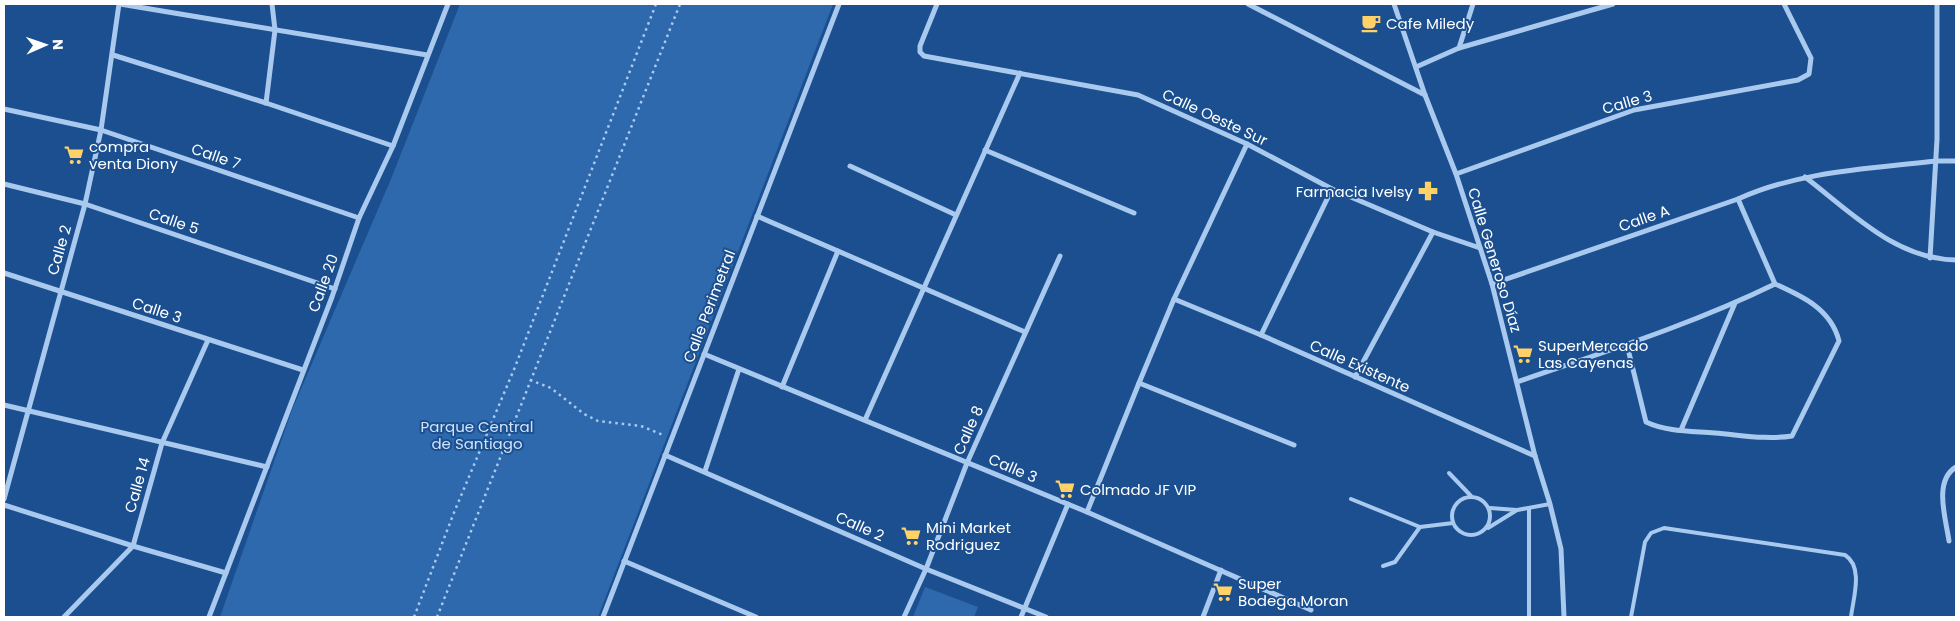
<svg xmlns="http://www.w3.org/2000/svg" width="1960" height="621" viewBox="0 0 1960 621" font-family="Poppins,sans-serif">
  <rect width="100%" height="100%" fill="#1b4f8f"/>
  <g fill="#2e69ad">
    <path d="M460,4H833L598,617H220L292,410L391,179Z"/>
    <path d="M925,587L978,607L974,617H913Z"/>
  </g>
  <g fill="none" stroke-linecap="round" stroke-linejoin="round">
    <g stroke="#a9c9ee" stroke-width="2.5" stroke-dasharray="2.5 4" stroke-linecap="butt">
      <path d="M530,380L551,388L584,414L598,421L641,426L663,435"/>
      <path d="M414,617L453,515L515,367L656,4"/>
      <path d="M437,617L680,4"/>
    </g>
    <g stroke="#a9c9ee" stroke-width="4">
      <path d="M1449,473L1471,496"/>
      <circle cx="1471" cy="516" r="19"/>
      <path d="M1351,499L1420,527"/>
      <path d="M1490,508L1517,510"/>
      <path d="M1488,528L1517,510L1550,504"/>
      <path d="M1383,566L1395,562L1420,527L1453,523"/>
      <path d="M1529,617V508"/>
      <path d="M1631,617L1645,542L1651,533L1664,528L1845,555C1864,567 1853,599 1851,617"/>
    </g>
    <g stroke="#a9c9ee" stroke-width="5">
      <path d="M120,4L427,55"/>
      <path d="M937,4L920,46V52L924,56L1138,95L1247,144L1332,189L1433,232L1480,248"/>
      <path d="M1248,4L1425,95"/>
      <path d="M1394,4L1425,95L1456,174L1492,284L1535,456L1550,504L1561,549L1564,617"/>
      <path d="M1459,48L1473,4"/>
      <path d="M113,55L266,103L393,146"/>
      <path d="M1416,67L1459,48L1613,4"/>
      <path d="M266,103L275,30L272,4"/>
      <path d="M4,109L101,130L359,218"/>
      <path d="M985,150L1134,213"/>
      <path d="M850,166L956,215"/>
      <path d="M1456,174L1634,110L1798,80L1809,74L1811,58L1784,4"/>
      <path d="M1805,177C1851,212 1895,259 1956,260"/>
      <path d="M4,184L85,204L335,289"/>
      <path d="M757,216L1025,332"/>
      <path d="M1930,258L1937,139V4"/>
      <path d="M4,273L303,370"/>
      <path d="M1492,284L1738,199C1800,171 1869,169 1936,161H1956"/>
      <path d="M1174,299L1261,335L1535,456"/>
      <path d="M1261,335L1332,189"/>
      <path d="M1627,345L1646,422C1667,432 1692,431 1715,433C1741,435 1767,440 1792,436L1839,341C1831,309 1802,296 1775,284L1738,199"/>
      <path d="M704,354L1087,512L1311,610"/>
      <path d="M1355,377L1433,232"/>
      <path d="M1517,382C1604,352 1693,324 1775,284"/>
      <path d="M1139,383L1294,445"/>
      <path d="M782,387L838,251"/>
      <path d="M4,405L267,467"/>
      <path d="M865,420L1020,73"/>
      <path d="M1681,430L1735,303"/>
      <path d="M665,455L926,569L1046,617"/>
      <path d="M705,471L739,369"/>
      <path d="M4,499L85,204L101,130L119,4"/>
      <path d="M4,505L133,546L226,573"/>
      <path d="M1087,512L1139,383L1174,299L1247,144"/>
      <path d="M1949,541C1946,519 1933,481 1956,467"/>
      <path d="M624,561L756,617"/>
      <path d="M64,617L133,546L162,443L208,340"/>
      <path d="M209,617L332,297L359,218L393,146L448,4"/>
      <path d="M603,617L839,4"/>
      <path d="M904,617L926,569L967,463L1060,256"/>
      <path d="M1021,617L1068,504"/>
      <path d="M1203,617L1221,570"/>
    </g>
  </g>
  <defs>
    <symbol id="cafe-bare" viewBox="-9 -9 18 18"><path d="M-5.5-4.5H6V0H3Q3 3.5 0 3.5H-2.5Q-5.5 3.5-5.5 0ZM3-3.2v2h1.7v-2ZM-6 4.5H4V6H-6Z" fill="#ffd166" stroke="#1b4f8f" stroke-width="2.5" paint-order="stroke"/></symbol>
    <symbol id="supermarket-bare" viewBox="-9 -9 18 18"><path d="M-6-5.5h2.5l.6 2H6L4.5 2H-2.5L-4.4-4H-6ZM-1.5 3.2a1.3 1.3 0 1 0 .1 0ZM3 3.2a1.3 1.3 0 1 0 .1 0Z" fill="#ffd166" stroke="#1b4f8f" stroke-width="2.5" paint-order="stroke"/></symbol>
    <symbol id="pharmacy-bare" viewBox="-9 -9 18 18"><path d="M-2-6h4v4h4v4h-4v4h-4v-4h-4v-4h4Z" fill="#ffd166" stroke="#1b4f8f" stroke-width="2.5" paint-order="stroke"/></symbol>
  </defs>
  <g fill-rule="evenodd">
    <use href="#cafe-bare" x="1357" y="9" width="28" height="28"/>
    <use href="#supermarket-bare" x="60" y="141" width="28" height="28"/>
    <use href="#pharmacy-bare" x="1414" y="177" width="28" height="28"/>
    <use href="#supermarket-bare" x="1509" y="340" width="28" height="28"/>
    <use href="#supermarket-bare" x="1051" y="475" width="28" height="28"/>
    <use href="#supermarket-bare" x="897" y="522" width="28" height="28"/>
    <use href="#supermarket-bare" x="1209" y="578" width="28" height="28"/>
  </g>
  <g text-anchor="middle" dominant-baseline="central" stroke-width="4" stroke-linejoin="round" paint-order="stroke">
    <g font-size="15" fill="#fff" stroke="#1b4f8f" text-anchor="start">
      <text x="1386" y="23">Cafe Miledy</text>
      <text x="89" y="146">compra<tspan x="89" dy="17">venta Diony</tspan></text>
      <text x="1413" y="191" text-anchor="end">Farmacia Ivelsy</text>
      <text x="1538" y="345">SuperMercado<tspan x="1538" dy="17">Las Cayenas</tspan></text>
      <text x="1080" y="489">Colmado JF VIP</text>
      <text x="926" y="527">Mini Market<tspan x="926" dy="17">Rodriguez</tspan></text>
      <text x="1238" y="583">Super<tspan x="1238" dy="17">Bodega Moran</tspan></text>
    </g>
    <g font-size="15" fill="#fff" stroke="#1b4f8f">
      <text transform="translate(1627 102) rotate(-16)">Calle 3</text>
      <text transform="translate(1215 117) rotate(25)">Calle Oeste Sur</text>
      <text transform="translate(216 156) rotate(19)">Calle 7</text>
      <text transform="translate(1644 218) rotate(-19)">Calle A</text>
      <text transform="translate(174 221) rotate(19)">Calle 5</text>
      <text transform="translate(59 250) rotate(-74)">Calle 2</text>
      <text transform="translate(1495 260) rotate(73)">Calle Generoso Díaz</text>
      <text transform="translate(323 283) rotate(-70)">Calle 20</text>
      <text transform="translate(709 306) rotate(-69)">Calle Perimetral</text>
      <text transform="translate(157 310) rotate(18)">Calle 3</text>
      <text transform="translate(1360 366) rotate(24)">Calle Existente</text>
      <text transform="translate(968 430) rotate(-66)">Calle 8</text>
      <text transform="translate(1013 468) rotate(23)">Calle 3</text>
      <text transform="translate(137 485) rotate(-74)">Calle 14</text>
      <text transform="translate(860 526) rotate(24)">Calle 2</text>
    </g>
    <g font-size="15" fill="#cfe3fa" stroke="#1b4f8f">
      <text x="477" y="426">Parque Central<tspan x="477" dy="17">de Santiago</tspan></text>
    </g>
  </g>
  <rect width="1960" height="621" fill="none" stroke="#ffffff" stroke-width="10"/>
  <g transform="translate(45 45) rotate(88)" stroke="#1b4f8f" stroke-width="4" paint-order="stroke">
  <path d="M0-4L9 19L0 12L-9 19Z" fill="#ffffff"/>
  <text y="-8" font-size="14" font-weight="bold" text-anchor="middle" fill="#ffffff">N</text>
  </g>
</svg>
